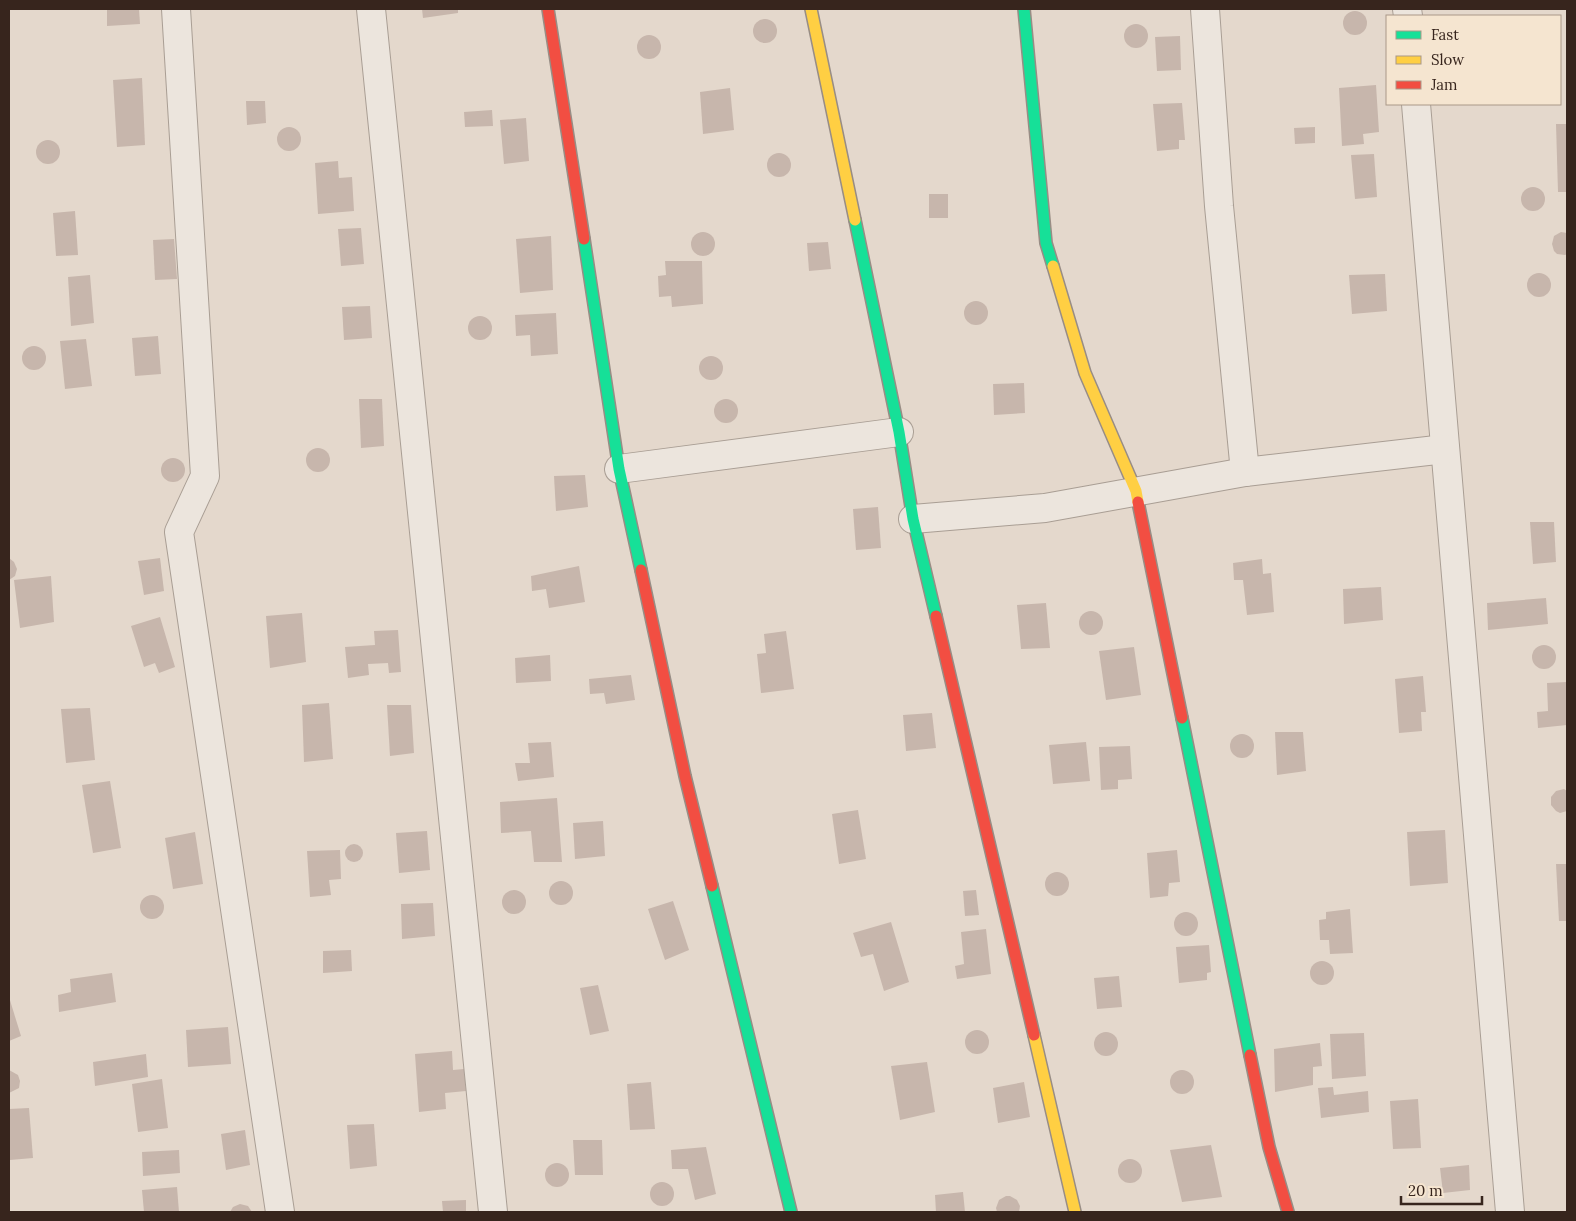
<svg xmlns="http://www.w3.org/2000/svg" width="1576" height="1221" viewBox="0 0 1576 1221" font-family="Lora,serif">
  <rect width="100%" height="100%" fill="#e4d8cc"/>
  <g fill="#c7b6ac">
    <path d="M107,9H139L140,24L107,26Z"/>
    <path d="M422,9H458V13L423,18Z"/>
    <circle cx="1355" cy="23" r="12"/>
    <circle cx="765" cy="31" r="12"/>
    <circle cx="1136" cy="36" r="12"/>
    <circle cx="649" cy="47" r="12"/>
    <path d="M1180,36L1181,70L1157,71L1155,37Z"/>
    <path d="M142,78L145,145L117,147L113,80Z"/>
    <path d="M1376,85L1379,132L1363,134L1364,144L1342,146L1339,88Z"/>
    <path d="M730,88L734,130L703,134L700,92Z"/>
    <path d="M246,101H265L266,123L247,125Z"/>
    <path d="M1182,103L1185,140H1179V149L1157,151L1153,104Z"/>
    <path d="M492,110L493,126L465,127L464,112Z"/>
    <path d="M526,118L529,161L504,164L500,120Z"/>
    <path d="M1556,124H1567V192H1558Z"/>
    <path d="M1315,127V143L1295,144L1294,128Z"/>
    <circle cx="289" cy="139" r="12"/>
    <circle cx="48" cy="152" r="12"/>
    <circle cx="779" cy="165" r="12"/>
    <path d="M1374,154L1377,197L1355,199L1351,155Z"/>
    <path d="M338,161L339,178L352,177L354,211L318,214L315,163Z"/>
    <circle cx="1533" cy="199" r="12"/>
    <rect x="929" y="194" width="19" height="24"/>
    <path d="M75,211L78,255L56,256L53,213Z"/>
    <path d="M361,228L364,264L341,266L338,229Z"/>
    <path d="M1561,232L1567,233V254L1565,255L1557,254L1554,251L1552,244L1554,236Z"/>
    <circle cx="703" cy="244" r="12"/>
    <path d="M551,236L553,290L520,293L516,239Z"/>
    <path d="M174,239L177,279L155,280L153,240Z"/>
    <path d="M828,242L831,269L809,271L807,243Z"/>
    <path d="M665,261H702L703,304L672,307L671,296L659,297L658,276L666,275Z"/>
    <circle cx="1539" cy="285" r="12"/>
    <path d="M1385,274L1387,311L1352,314L1349,275Z"/>
    <path d="M90,275L94,323L71,326L68,277Z"/>
    <circle cx="976" cy="313" r="12"/>
    <path d="M370,306L372,338L344,340L342,307Z"/>
    <path d="M556,313L558,354L531,356L530,335L516,336L515,315Z"/>
    <circle cx="480" cy="328" r="12"/>
    <path d="M158,336L161,374L135,376L132,338Z"/>
    <path d="M86,339L92,386L65,389L60,341Z"/>
    <circle cx="34" cy="358" r="12"/>
    <circle cx="711" cy="368" r="12"/>
    <path d="M1024,383L1025,413L994,415L993,384Z"/>
    <path d="M359,399H382L384,446L361,448Z"/>
    <circle cx="726" cy="411" r="12"/>
    <circle cx="318" cy="460" r="12"/>
    <circle cx="173" cy="470" r="12"/>
    <path d="M585,475L588,507L556,511L554,476Z"/>
    <path d="M878,507L881,548L856,550L853,509Z"/>
    <path d="M1530,522H1554L1556,562L1533,564Z"/>
    <path d="M9,558L14,562L17,569L15,576L9,580Z"/>
    <path d="M160,558L164,591L144,595L138,561Z"/>
    <path d="M1262,559L1263,574L1271,573L1274,612L1247,615L1243,580H1234L1233,563Z"/>
    <path d="M579,566L585,602L549,608L546,589L532,591L531,576Z"/>
    <path d="M51,576L54,622L20,628L14,580Z"/>
    <path d="M1381,587L1383,620L1344,624L1343,589Z"/>
    <path d="M1546,598L1548,624L1488,630L1487,603Z"/>
    <path d="M1046,603L1050,648L1021,649L1017,605Z"/>
    <circle cx="1091" cy="623" r="12"/>
    <path d="M302,613L306,662L270,668L266,616Z"/>
    <path d="M160,617L175,667L159,673L155,663L144,667L131,626Z"/>
    <path d="M398,630L401,672L389,673L388,663L368,664L369,675L348,678L345,647L375,645L374,631Z"/>
    <path d="M786,631L794,689L761,693L757,654L766,653L764,634Z"/>
    <circle cx="1544" cy="657" r="12"/>
    <path d="M1134,647L1141,695L1106,700L1099,651Z"/>
    <path d="M550,655L551,681L516,683L515,658Z"/>
    <path d="M631,675L635,700L606,704L604,693L590,694L589,679Z"/>
    <path d="M1423,676L1426,712H1421L1422,731L1399,733L1395,679Z"/>
    <path d="M1567,682V725L1538,728L1537,712L1548,711L1547,683Z"/>
    <path d="M329,703L333,759L304,762L302,705Z"/>
    <path d="M387,705H411L414,753L390,756Z"/>
    <path d="M90,708L95,760L66,763L61,709Z"/>
    <path d="M932,713L936,748L906,751L903,715Z"/>
    <path d="M1275,732H1303L1306,771L1277,775Z"/>
    <circle cx="1242" cy="746" r="12"/>
    <path d="M551,742L554,777L518,781L515,763H530L528,743Z"/>
    <path d="M1086,742L1090,781L1053,784L1049,745Z"/>
    <path d="M1130,746L1132,779L1118,780V789L1101,790L1099,747Z"/>
    <path d="M110,781L121,848L93,853L82,785Z"/>
    <path d="M1564,789L1567,791V811L1560,813L1556,811L1551,805V797L1556,791Z"/>
    <path d="M557,798L562,862H534L531,831L501,833L500,802Z"/>
    <path d="M858,810L866,859L839,864L832,814Z"/>
    <path d="M603,821L605,856L575,859L573,823Z"/>
    <path d="M1445,830L1448,883L1410,886L1407,832Z"/>
    <path d="M427,831L430,870L399,873L396,833Z"/>
    <path d="M195,832L203,884L173,889L165,838Z"/>
    <circle cx="354" cy="853" r="9"/>
    <path d="M340,850L341,879L329,880L331,895L310,897L307,851Z"/>
    <path d="M1177,850L1180,882L1169,883L1168,896L1150,898L1147,853Z"/>
    <path d="M1556,864H1567V921H1559Z"/>
    <circle cx="1057" cy="884" r="12"/>
    <circle cx="561" cy="893" r="12"/>
    <path d="M976,890L979,915L965,916L963,891Z"/>
    <circle cx="514" cy="902" r="12"/>
    <circle cx="152" cy="907" r="12"/>
    <path d="M673,901L689,950L665,960L648,909Z"/>
    <path d="M433,903L435,936L402,939L401,904Z"/>
    <path d="M1350,909L1353,953L1330,954L1329,940H1320L1319,920L1326,919V912Z"/>
    <circle cx="1186" cy="924" r="12"/>
    <path d="M891,922L909,982L884,991L873,954L861,957L853,933Z"/>
    <path d="M986,929L991,974L957,979L955,966L964,964L961,932Z"/>
    <path d="M1209,945L1211,972L1207,973V980L1179,983L1176,947Z"/>
    <path d="M351,950L352,971L323,973V951Z"/>
    <circle cx="1322" cy="973" r="12"/>
    <path d="M112,973L116,1002L59,1012L58,995L71,992L70,979Z"/>
    <path d="M1119,976L1122,1007L1097,1009L1094,978Z"/>
    <path d="M598,985L609,1031L590,1035L580,988Z"/>
    <path d="M9,997L21,1036L9,1041Z"/>
    <path d="M228,1027L231,1064L188,1067L186,1030Z"/>
    <circle cx="977" cy="1042" r="12"/>
    <circle cx="1106" cy="1044" r="12"/>
    <path d="M1364,1033L1366,1076L1332,1079L1330,1034Z"/>
    <path d="M1320,1043L1322,1066L1313,1067V1085L1275,1092L1274,1049Z"/>
    <path d="M452,1051L453,1070L464,1069L466,1091L445,1093L446,1109L419,1112L415,1054Z"/>
    <path d="M146,1054L148,1077L95,1086L93,1062Z"/>
    <path d="M927,1062L935,1112L900,1120L891,1066Z"/>
    <path d="M9,1070L18,1075L20,1081L19,1088L9,1093Z"/>
    <circle cx="1182" cy="1082" r="12"/>
    <path d="M162,1079L168,1128L138,1132L132,1084Z"/>
    <path d="M651,1082L655,1129L630,1130L627,1084Z"/>
    <path d="M1024,1082L1030,1117L998,1123L993,1088Z"/>
    <path d="M1333,1087L1334,1095L1368,1091L1369,1112L1321,1118L1318,1088Z"/>
    <path d="M1418,1099L1421,1148L1393,1149L1390,1101Z"/>
    <path d="M29,1108L33,1158L10,1160L9,1109Z"/>
    <path d="M374,1124L377,1166L350,1169L347,1125Z"/>
    <path d="M245,1130L250,1165L226,1170L221,1134Z"/>
    <path d="M573,1140H602L603,1175H575Z"/>
    <path d="M1211,1145L1222,1197L1182,1202L1170,1150Z"/>
    <path d="M706,1147L716,1194L695,1200L688,1169H672L671,1150Z"/>
    <path d="M179,1150L180,1173L143,1176L142,1152Z"/>
    <circle cx="1130" cy="1171" r="12"/>
    <circle cx="557" cy="1175" r="12"/>
    <path d="M1469,1165L1470,1190L1443,1193L1440,1168Z"/>
    <circle cx="662" cy="1194" r="12"/>
    <path d="M177,1187L179,1212H144L142,1190Z"/>
    <path d="M963,1192L965,1212H936L935,1195Z"/>
    <path d="M1006,1196H1010L1017,1200L1020,1206L1019,1212H997L996,1208L999,1200Z"/>
    <path d="M466,1200V1212H443L442,1201Z"/>
    <path d="M240,1204L248,1206L252,1212H230L233,1207Z"/>
  </g>
  <g fill="none" stroke-linecap="round" stroke-linejoin="round">
    <defs>
      <g id="street">
        <path d="M176,9L205,476L179,532L280,1212"/>
        <path d="M371,9L493,1212"/>
        <path d="M1205,9L1219,206L1245,472"/>
        <path d="M1407,9L1408,16"/>
        <path d="M1416,104L1510,1212"/>
        <path d="M619,469L899,432"/>
        <path d="M913,519L1045,508L1245,472L1445,449"/>
      </g>
      <g id="fast">
        <path d="M1024,9L1046,243L1053,266"/>
        <path d="M855,220L899,432L913,519L936,616"/>
        <path d="M584,239L619,469L641,570"/>
        <path d="M1182,718L1250,1055"/>
        <path d="M712,886L791,1212"/>
      </g>
      <g id="slow">
        <path d="M811,9L855,220"/>
        <path d="M1053,266L1085,373L1136,491L1138,502"/>
        <path d="M1034,1035L1075,1212"/>
      </g>
      <g id="jam">
        <path d="M548,9L584,239"/>
        <path d="M1138,502L1182,718"/>
        <path d="M641,570L685,776L712,886"/>
        <path d="M936,616L1034,1035"/>
        <path d="M1250,1055L1269,1147L1288,1212"/>
      </g>
    </defs>
    <use href="#street" stroke="#a99e94" stroke-width="30"/>
    <use href="#fast" stroke="#988d85" stroke-width="14"/>
    <use href="#slow" stroke="#988d85" stroke-width="14"/>
    <use href="#jam" stroke="#988d85" stroke-width="14"/>
    <use href="#street" stroke="#ece5dd" stroke-width="28"/>
    <use href="#fast" stroke="#16e098" stroke-width="11"/>
    <use href="#slow" stroke="#ffcf43" stroke-width="11"/>
    <use href="#jam" stroke="#f24e42" stroke-width="11"/>
  </g>
  <rect width="1576" height="1221" fill="none" stroke="#37251d" stroke-width="20"/>
  <rect x="1386" y="15" width="175" height="90" fill="#f5e5d0" stroke="#a99888"/>
  <rect x="1396" y="31" width="25" height="8" fill="#16e098" stroke="#a99888"/>
  <text x="1431" y="40" font-size="15" fill="#37251d">Fast</text>
  <rect x="1396" y="56" width="25" height="8" fill="#ffcf43" stroke="#a99888"/>
  <text x="1431" y="65" font-size="15" fill="#37251d">Slow</text>
  <rect x="1396" y="81" width="25" height="8" fill="#f24e42" stroke="#a99888"/>
  <text x="1431" y="90" font-size="15" fill="#37251d">Jam</text>
  <path d="M1401 1196v8h81v-8" fill="none" stroke="#37251d" stroke-width="2.5"/>
  <text x="1408" y="1196" font-size="15" fill="#37251d" stroke="#f5e5d0" stroke-width="4" paint-order="stroke">20 m</text>
</svg>
